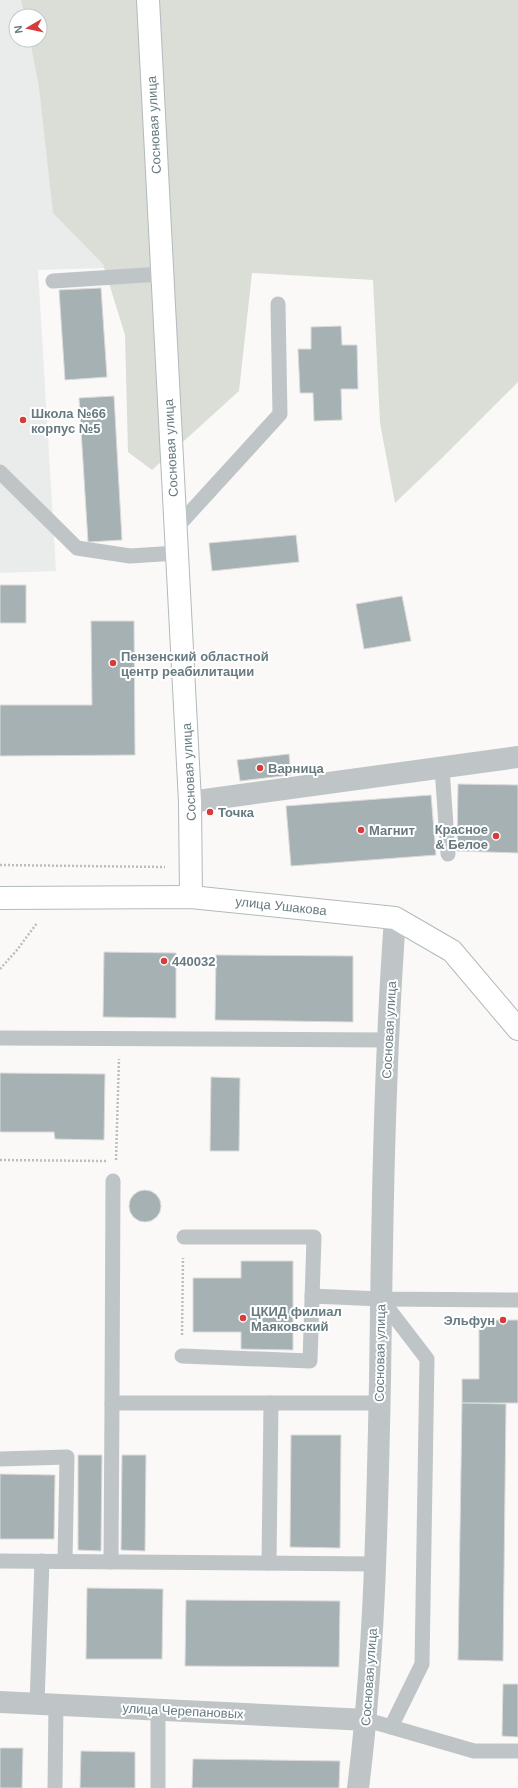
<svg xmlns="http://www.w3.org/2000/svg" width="518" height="1788" viewBox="0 0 518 1788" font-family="Arial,sans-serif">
  <rect width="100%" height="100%" fill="#faf9f8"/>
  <path fill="#eaebeb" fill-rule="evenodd" d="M0,0H126L139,267L38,270L56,571L0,573ZM16,16H40V40H16Z"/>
  <path fill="#dbded7" d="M21,0H518V382L442,458L395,503L380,423L373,280L252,273L239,391L152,470L128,452L125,335L103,264L53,213L39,87L30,40H40V16H25Z"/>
  <g fill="#a6b1b4" stroke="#dbdbda">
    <path d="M101,288L107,377L65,380L59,290Z"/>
    <path d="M341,326L342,345H357L358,389H341L342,420L314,421L313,393H300L298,349H311V327Z"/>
    <path d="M114,396L122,540L88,542L79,398Z"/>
    <path d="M296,535L299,562L212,571L209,543Z"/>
    <rect x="0" y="585" width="26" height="38"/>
    <path d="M402,596L411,641L364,649L356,604Z"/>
    <path d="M91,621H134L135,755L0,756V705H92Z"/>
    <path d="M289,754L291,775L240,781L237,760Z"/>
    <path d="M458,784L518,785V853L457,851Z"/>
    <path d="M431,795L436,855L291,866L286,806Z"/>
    <path d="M104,952L176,953V1018L103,1017Z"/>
    <path d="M216,955L353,956V1022L215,1020Z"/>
    <path d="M0,1073L105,1074L104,1140L55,1139L54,1132H0Z"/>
    <path d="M211,1077L240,1078L239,1151H210Z"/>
    <circle cx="145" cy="1206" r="16"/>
    <path d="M241,1261H293V1350L241,1349V1332H193V1278H241Z"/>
    <path d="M479,1320H518V1403H462V1379H479Z"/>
    <path d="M462,1403L506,1404L503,1661L458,1660Z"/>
    <path d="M291,1435H341L340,1548L290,1547Z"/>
    <path d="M78,1455H102L101,1551L78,1550Z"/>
    <path d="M122,1455H146L145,1551L121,1550Z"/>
    <path d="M0,1474L55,1475L54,1539H0Z"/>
    <path d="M87,1588L163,1589L162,1659H86Z"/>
    <path d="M186,1600L340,1601L339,1667L185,1666Z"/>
    <path d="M503,1684H518V1737L502,1736Z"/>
    <path d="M0,1748H23L22,1788H0Z"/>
    <path d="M81,1751L135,1752V1788H80Z"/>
    <path d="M193,1759L340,1761L339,1788H192Z"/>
  </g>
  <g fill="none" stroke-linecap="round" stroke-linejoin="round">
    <defs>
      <g id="secondary">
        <path d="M148,0L190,802L191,897"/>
        <path d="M0,898L191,897L395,918L452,951L518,1029"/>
      </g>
    </defs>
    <use href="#secondary" stroke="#b2babc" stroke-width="24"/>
    <g stroke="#babec0" stroke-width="2.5" stroke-dasharray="2 2" stroke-linecap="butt">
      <path d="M0,865L165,867"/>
      <path d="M0,969L17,950L37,923"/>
      <path d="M0,1160L106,1161"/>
      <path d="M116,1160L119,1059"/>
      <path d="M182,1335L183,1258"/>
    </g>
    <g stroke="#bfc5c7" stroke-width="15">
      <path d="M53,281L162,274"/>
      <path d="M0,472L77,548L130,556L177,553"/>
      <path d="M176,528L280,414L278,304"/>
      <path d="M442,768L448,854"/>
      <path d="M0,1038L389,1040"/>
      <path d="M312,1296L381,1299L518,1300"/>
      <path d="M381,1299L427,1359L422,1664L391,1727"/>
      <path d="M182,1356L310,1361L314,1237H184"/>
      <path d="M112,1403L113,1181"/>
      <path d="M0,1459L67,1457L65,1561"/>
      <path d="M0,1561L376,1564"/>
      <path d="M111,1562L112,1403H271"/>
      <path d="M269,1563L271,1403H379"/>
      <path d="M37,1704L42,1561"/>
      <path d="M367,1720L474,1751H518"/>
      <path d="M55,1788L56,1705"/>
      <path d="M158,1788V1710"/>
    </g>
    <g stroke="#bfc5c7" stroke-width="22">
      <path d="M190,802L518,757"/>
      <path d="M0,1702L367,1720"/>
      <path d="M358,1788C375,1653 377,1518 380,1382C382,1227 384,1073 395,918"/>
    </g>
    <use href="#secondary" stroke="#fff" stroke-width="22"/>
  </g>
  <g fill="#d63c3b" stroke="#fff" stroke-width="1.5">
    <circle cx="23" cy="420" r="4"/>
    <circle cx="113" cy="663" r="4"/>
    <circle cx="260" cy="768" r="4"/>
    <circle cx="210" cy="812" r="4"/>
    <circle cx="361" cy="830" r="4"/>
    <circle cx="496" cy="836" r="4"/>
    <circle cx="164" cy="961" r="4"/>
    <circle cx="243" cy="1318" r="4"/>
    <circle cx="503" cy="1320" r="4"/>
  </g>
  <g text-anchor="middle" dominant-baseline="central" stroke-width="4" stroke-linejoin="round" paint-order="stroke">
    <g font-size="13" fill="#667a80" stroke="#fff">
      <text transform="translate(154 125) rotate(-93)">Сосновая улица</text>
      <text transform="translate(171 448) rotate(-93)">Сосновая улица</text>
      <text transform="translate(189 772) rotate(-93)">Сосновая улица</text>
      <text transform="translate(281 906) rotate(6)">улица Ушакова</text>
      <text transform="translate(389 1030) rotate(-87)">Сосновая улица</text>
      <text transform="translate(380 1353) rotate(-89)">Сосновая улица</text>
      <text transform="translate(369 1677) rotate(-86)">Сосновая улица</text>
      <text transform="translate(183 1711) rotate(3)">улица Черепановых</text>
    </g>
    <g font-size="13" font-weight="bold" fill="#667a80" stroke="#fff" text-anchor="start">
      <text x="31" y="413">Школа №66<tspan x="31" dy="15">корпус №5</tspan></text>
      <text x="121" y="656">Пензенский областной<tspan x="121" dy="15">центр реабилитации</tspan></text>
      <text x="268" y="768">Варница</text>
      <text x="218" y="812">Точка</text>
      <text x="488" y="829" text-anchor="end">Красное<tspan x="488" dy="15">&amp; Белое</tspan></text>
      <text x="369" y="830">Магнит</text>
      <text x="172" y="961">440032</text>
      <text x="251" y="1311">ЦКИД филиал<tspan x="251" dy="15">Маяковский</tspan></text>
      <text x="495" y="1320" text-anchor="end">Эльфун</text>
    </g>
  </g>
  <g transform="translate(28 28) rotate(261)"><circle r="19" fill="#ffffff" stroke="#c2cacc"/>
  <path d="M0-3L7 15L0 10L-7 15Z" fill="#d63c3b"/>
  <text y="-6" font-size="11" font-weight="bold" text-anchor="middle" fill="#667a80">N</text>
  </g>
</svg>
